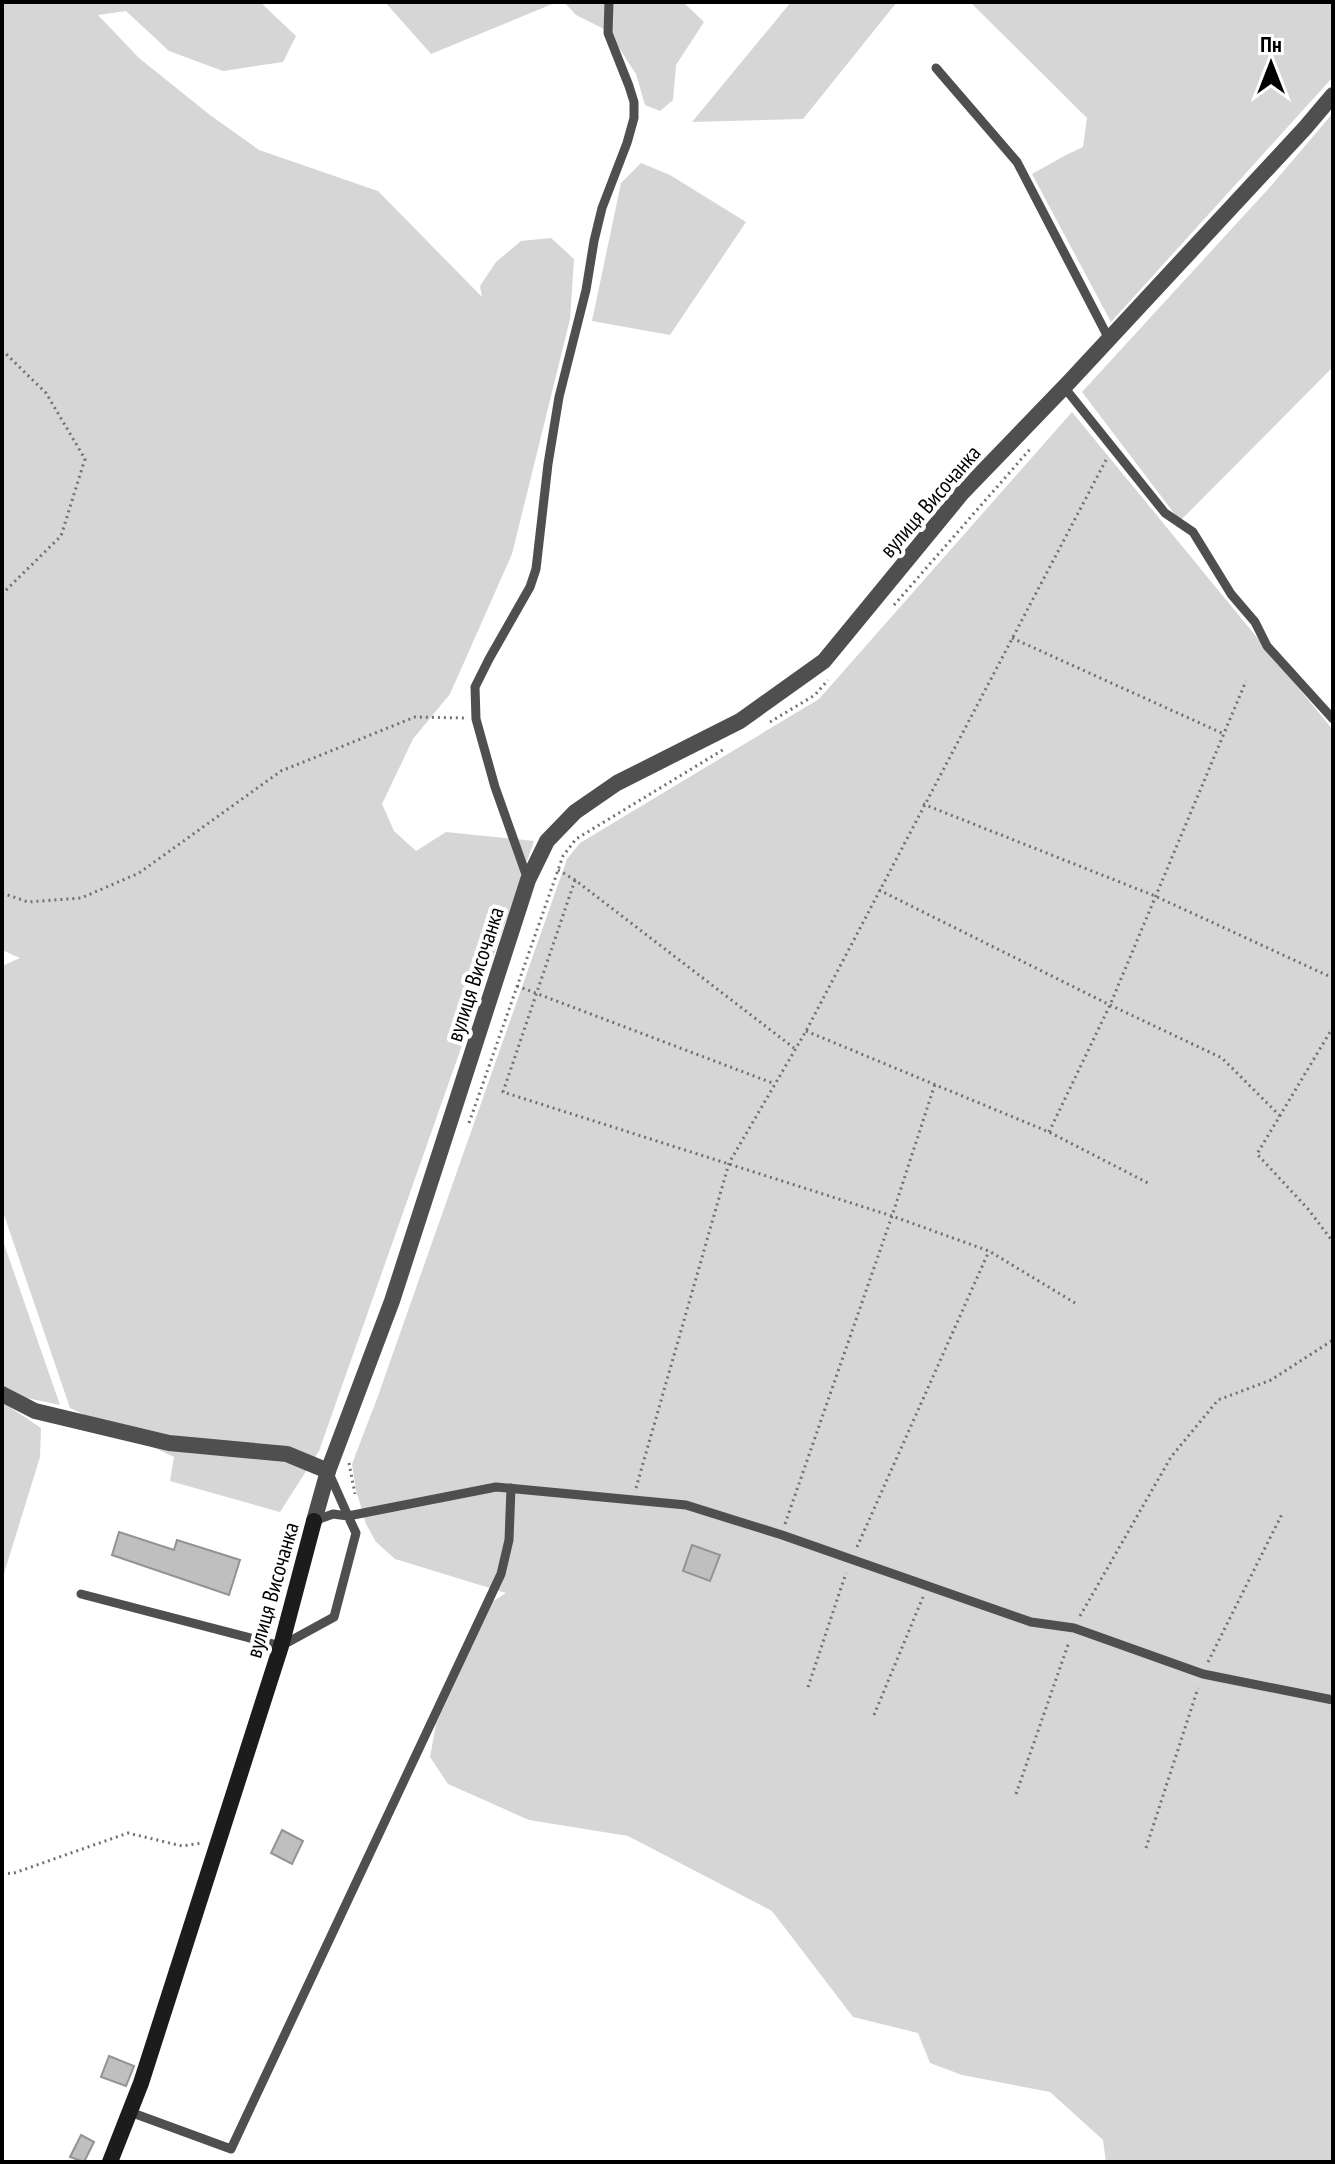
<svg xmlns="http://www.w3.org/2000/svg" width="1335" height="2164" viewBox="0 0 1335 2164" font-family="'PT Sans Narrow',sans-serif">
  <rect width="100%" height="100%" fill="#fff"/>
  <g fill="#d6d6d6">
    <path d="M2,2H260L296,36L283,62L223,71L169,51L126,11L98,15L139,58L210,115L259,150L378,191L482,297L480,286L496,262L521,241L551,238L574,259L570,319L512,554L450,694L413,739L382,804L394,831L416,851L446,832L534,841L319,1451L280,1512L170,1481L174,1457L70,1408L2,1209V966L20,958L2,950Z"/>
    <path d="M385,2H557L431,54Z"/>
    <path d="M564,2H683L704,22L676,65L673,100L660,111L645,105L636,74L608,31L576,15Z"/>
    <path d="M791,2H897L803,119L692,122Z"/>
    <path d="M970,2H1333V77L1111,322L1032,174L1066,155L1083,147L1087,118Z"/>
    <path d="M1333,113V367L1180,521L1082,392L1270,187Z"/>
    <path d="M641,163L670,175L746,222L670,335L592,321L621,183Z"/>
    <path d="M1072,412L1333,730V2162H1106L1103,2140L1050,2092L962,2075L930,2063L918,2033L853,2017L772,1911L628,1836L529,1820L448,1784L430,1757L436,1724L492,1602L506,1593L395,1559L376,1542L366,1524L356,1490L352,1464L378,1396L567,859L580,843L819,699Z"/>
    <path d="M2,1238L60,1405L13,1395L2,1389Z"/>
    <path d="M2,1402L41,1428L40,1457L2,1580Z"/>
  </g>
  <g fill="#bfbfbf" stroke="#939393" stroke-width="2">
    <path d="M119,1532L174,1550L177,1540L240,1560L229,1595L112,1555Z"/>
    <path d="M692,1545L720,1555L710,1581L683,1571Z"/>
    <path d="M282,1830L303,1841L292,1864L271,1853Z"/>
    <path d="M109,2056L134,2066L126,2086L101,2077Z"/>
    <path d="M81,2135L94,2142L84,2162L70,2157Z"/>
  </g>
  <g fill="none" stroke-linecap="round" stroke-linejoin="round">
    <g stroke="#717171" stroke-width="3" stroke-dasharray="2 4" stroke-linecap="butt">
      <path d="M2,350L46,393L85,459L61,536L2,594"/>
      <path d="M894,605L1031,448"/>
      <path d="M1012,638L1224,734"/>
      <path d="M770,722L815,695L828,680"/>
      <path d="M923,804L1155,896L1333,978"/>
      <path d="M558,870L575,880L794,1048"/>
      <path d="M575,880L503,1092L892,1216L989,1251L1075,1303"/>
      <path d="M879,890L1110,1005L1222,1058L1281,1117"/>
      <path d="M2,893L28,902L81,898L139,873L281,771L415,717L464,718"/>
      <path d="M517,986L775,1084"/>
      <path d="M1333,1027L1257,1154L1308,1209L1333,1242"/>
      <path d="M806,1031L1049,1132L1150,1184"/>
      <path d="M469,1123L563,856L576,839L726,748"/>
      <path d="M1049,1132L1110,1005L1246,681"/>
      <path d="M349,1463L355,1494"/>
      <path d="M636,1488L729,1163L806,1031L1106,460"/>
      <path d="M785,1524L892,1216L935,1084"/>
      <path d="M857,1547L989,1251"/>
      <path d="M1080,1616L1171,1457L1218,1400L1271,1380L1333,1340"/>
      <path d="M1208,1662L1282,1514"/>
      <path d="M808,1687L846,1573"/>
      <path d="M874,1715L923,1597"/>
      <path d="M1016,1794L1069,1642"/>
      <path d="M1146,1848L1198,1688"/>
      <path d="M2,1874L14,1873L128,1833L182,1846L202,1843"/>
    </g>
    <g stroke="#4f4f4f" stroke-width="9">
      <path d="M936,68L1017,162L1109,339"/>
      <path d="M1064,387L1165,513L1193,532L1231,594L1255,622L1267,646L1333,719"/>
      <path d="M528,880L495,787L476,719L475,687L489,659L530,587L536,569L548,464L559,397L586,290L594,241L602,208L627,143L634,118V102L629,86L608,33L609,2"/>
      <path d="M328,1471L348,1516L496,1487L686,1505L782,1535L1031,1622L1074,1628L1203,1674L1333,1700"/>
      <path d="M81,1594L281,1646L334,1617L356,1533L348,1516L333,1514L314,1521"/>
      <path d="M130,2112L231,2149L501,1574L509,1540L511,1488"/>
    </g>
    <g stroke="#4f4f4f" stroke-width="16">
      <path d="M2,1394L35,1411L169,1443L287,1454L328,1471"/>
      <path d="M314,1521L328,1471L392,1301L528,880L547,841L575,812L617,783L740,721L824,661L962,493L1070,381L1305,128L1333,95"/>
    </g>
    <path stroke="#1c1c1c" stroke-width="16" d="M110,2162L141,2083L281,1646L314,1521"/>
  </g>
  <g text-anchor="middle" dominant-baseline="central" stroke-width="8" stroke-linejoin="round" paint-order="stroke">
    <g font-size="22" fill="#000" stroke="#fff">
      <text transform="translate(930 501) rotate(-49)">вулиця Височанка</text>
      <text transform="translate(475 974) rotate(-72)">вулиця Височанка</text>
      <text transform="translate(272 1590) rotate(-74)">вулиця Височанка</text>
    </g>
  </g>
  <rect width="1335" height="2164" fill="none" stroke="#000000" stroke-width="8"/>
  <g transform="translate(1271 64)" stroke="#ffffff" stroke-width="6" paint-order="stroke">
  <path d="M0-6L14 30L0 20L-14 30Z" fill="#000000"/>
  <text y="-12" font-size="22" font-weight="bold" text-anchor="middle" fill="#000000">Пн</text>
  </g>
</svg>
